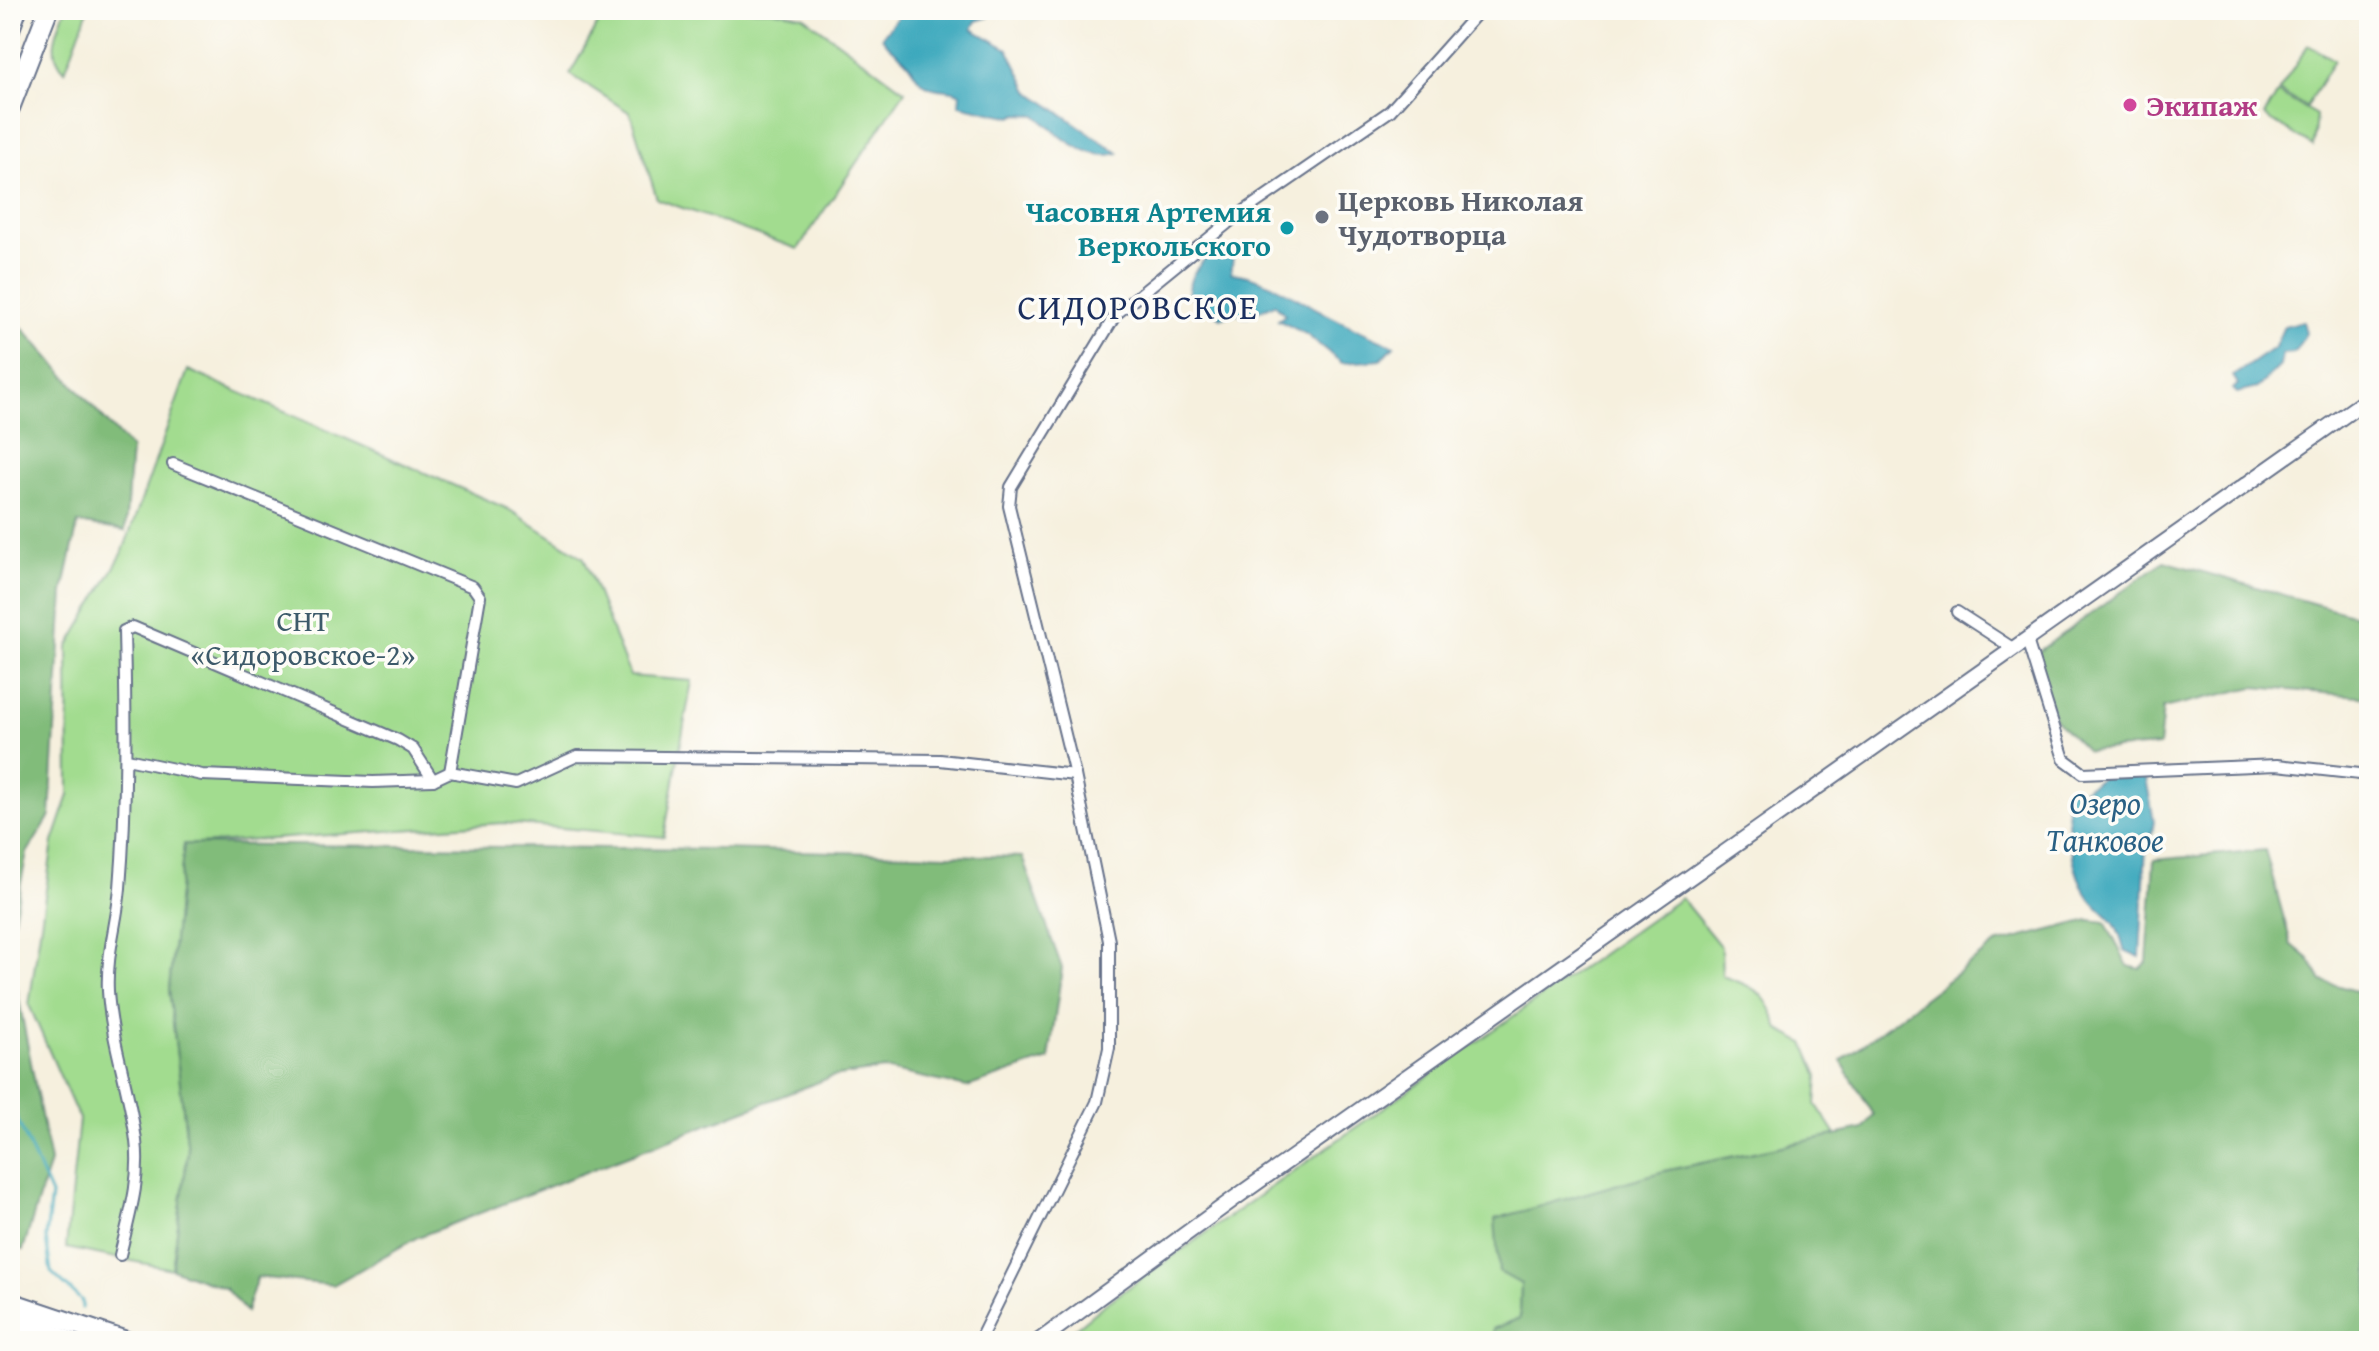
<svg xmlns="http://www.w3.org/2000/svg" width="2379" height="1351" viewBox="0 0 2379 1351" font-family="'Gentium Book Plus',serif">
  <rect width="100%" height="100%" fill="#fdfcf7"/>
  <filter id="ink" filterUnits="userSpaceOnUse"><feTurbulence type="fractalNoise" baseFrequency=".0125" numOctaves="2"/><feDisplacementMap in="SourceGraphic" scale="16" xChannelSelector="R" yChannelSelector="G"/><feConvolveMatrix kernelMatrix="1 2 1 2 8 2 1 2 1" color-interpolation-filters="sRGB"/></filter>
  <filter id="wash" filterUnits="userSpaceOnUse"><feTurbulence type="fractalNoise" baseFrequency=".006" numOctaves="4" result="noise"/><feDisplacementMap in="SourceGraphic" scale="32" xChannelSelector="R" yChannelSelector="G"/><feGaussianBlur stdDeviation="1.8" result="paint"/><feColorMatrix in="noise" values="0 0 0 0 0 0 0 0 0 0 0 0 0 0 0 0 0 1.4 0 .05"/><feComposite in="paint" operator="in"/></filter>
  <g filter="url(#wash)">
    <rect width="100%" height="100%" fill="#f6f0de"/>
    <g fill="#a2dc8f" stroke="#5e8676" stroke-width="2">
      <path d="M65,10H88L65,71C46,52 57,32 65,10Z"/>
      <path d="M621,10H772L803,16L905,91L798,249L657,199L630,113L570,74L604,13Z"/>
      <path d="M2308,45L2334,60L2306,107L2279,91Z"/>
      <path d="M2278,93L2316,115L2313,146L2264,116Z"/>
      <path d="M188,370L508,509L584,558L630,676L692,681L664,837L503,823L184,845L169,989L188,1151L172,1269L66,1248L79,1119L29,1005L53,842L69,795L68,647L122,554Z"/>
      <path d="M1681,898L1721,947L1722,976C1757,987 1768,994 1779,1030L1804,1043L1818,1076L1816,1104L1836,1135L1664,1171L1499,1271L1521,1283L1520,1319L1493,1329L1494,1341H1060L1101,1307Z"/>
    </g>
    <g fill="#81bc7a" stroke="#4e766c" stroke-width="2">
      <path d="M10,314L131,449L125,531L78,523L63,592L50,816L27,853L10,938Z"/>
      <path d="M2164,561L2369,619V697L2254,687L2163,708L2159,746L2087,751L2055,719L2035,654Z"/>
      <path d="M184,844L720,849L1022,857L1062,968L1049,1059L967,1087L884,1069L831,1077L418,1237L333,1285L257,1277L246,1312L225,1288L172,1269L188,1151L169,989Z"/>
      <path d="M2265,850L2291,944L2309,959L2322,981L2369,995V1341H1494L1493,1329L1520,1318L1521,1284L1499,1272L1495,1219L1664,1171L1863,1129L1874,1115L1841,1061L1996,944L2089,920L2105,922L2128,966L2140,969L2147,962L2154,860Z"/>
      <path d="M10,953L50,1162L23,1250L10,1247Z"/>
    </g>
    <g fill="#3da9bd" stroke="#2c6c8e" stroke-width="2">
      <path d="M903,10H988L989,17L976,21L972,29L1008,49L1029,91L1118,153C1088,163 1057,134 1036,115L1018,114L1012,117L959,105L960,94C951,88 940,91 930,87C915,81 914,68 904,59C895,50 889,48 882,37Z"/>
      <path d="M1233,257L1231,273C1263,276 1292,296 1321,311C1344,324 1370,335 1394,346L1381,360L1342,363L1306,334L1278,320L1285,315L1275,304L1246,317L1236,313L1221,318L1189,295C1188,278 1195,270 1206,258Z"/>
      <path d="M2303,321L2306,333L2294,353L2282,354L2280,366L2257,388L2237,393L2233,389L2238,384L2233,376L2275,347L2284,326Z"/>
      <path d="M2145,773L2154,821L2152,833L2138,838L2146,845L2140,957L2124,950C2114,910 2106,922 2087,894C2068,865 2069,822 2065,789L2082,790L2106,775Z"/>
    </g>
    <g fill="none" stroke-linecap="round" stroke-linejoin="round">
      <path stroke="#3da9bd" stroke-width="3" d="M10,1103L51,1195L46,1238L51,1272L82,1301V1308"/>
    </g>
  </g>
  <g filter="url(#ink)">
    <g fill="none" stroke-linecap="round" stroke-linejoin="round">
      <defs>
        <g id="street">
          <path d="M173,464L473,587L480,597L450,772"/>
          <path d="M1957,612L2014,649"/>
          <path d="M2027,640L2064,759L2083,773L2277,765L2369,775"/>
          <path d="M127,759L202,775L373,782L433,780L450,772L516,784L577,756L940,760L1075,775"/>
          <path d="M120,1255C129,1217 141,1180 136,1141C130,1090 111,1042 108,991C106,955 117,923 120,888C127,802 126,717 124,631L133,627L398,740L413,749L433,780"/>
          <path d="M979,1341L1097,1102L1109,1048V941L1075,775L1009,506L1011,487L1116,314L1234,218L1390,111L1480,10"/>
        </g>
        <path id="secondary" d="M1039,1341L1235,1198L2369,398"/>
        <g id="highway">
          <path d="M10,29L17,10"/>
          <path d="M10,108L48,10"/>
          <path d="M10,1302L126,1341"/>
          <path d="M10,1319L70,1341"/>
        </g>
      </defs>
      <use href="#street" stroke="#68738b" stroke-width="14"/>
      <use href="#secondary" stroke="#68738b" stroke-width="18"/>
      <use href="#highway" stroke="#68738b" stroke-width="22"/>
      <use href="#street" stroke="#fff" stroke-width="10"/>
      <use href="#secondary" stroke="#fff" stroke-width="14"/>
      <use href="#highway" stroke="#fff" stroke-width="18"/>
    </g>
  </g>
  <circle fill="#d1479c" stroke="#fdfcf7" stroke-width="3" cx="2130" cy="105" r="8"/>
  <circle fill="#6b7280" stroke="#fdfcf7" stroke-width="3" cx="1322" cy="217" r="8"/>
  <circle fill="#0f9aa8" stroke="#fdfcf7" stroke-width="3" cx="1287" cy="228" r="8"/>
  <g text-anchor="middle" dominant-baseline="central" stroke-width="7" stroke-linejoin="round" paint-order="stroke">
    <g font-size="30" font-weight="bold" fill="#b23c85" stroke="#fdfcf7" text-anchor="start">
      <text x="2146" y="105">Экипаж</text>
    </g>
    <g font-size="30" font-weight="bold" fill="#5b616d" stroke="#fdfcf7" text-anchor="start">
      <text x="1338" y="200">Церковь Николая<tspan x="1338" dy="34">Чудотворца</tspan></text>
    </g>
    <g font-size="30" font-weight="bold" fill="#0d838f" stroke="#fdfcf7" text-anchor="end">
      <text x="1271" y="211">Часовня Артемия<tspan x="1271" dy="34">Веркольского</tspan></text>
    </g>
    <g font-size="30" fill="#3d5a6a" stroke="#fdfcf7">
      <text x="303" y="620">СНТ<tspan x="303" dy="34">«Сидоровское-2»</tspan></text>
    </g>
    <g font-size="32" font-style="italic" fill="#296084" stroke="#fdfcf7">
      <text x="2105" y="802">Озеро<tspan x="2105" dy="37">Танковое</tspan></text>
    </g>
    <g font-size="34" letter-spacing="2" fill="#1b2f5e" stroke="#fdfcf7">
      <text x="1138" y="306">СИДОРОВСКОЕ</text>
    </g>
  </g>
  <rect width="2379" height="1351" fill="none" stroke="#fdfcf7" stroke-width="40"/>
</svg>
